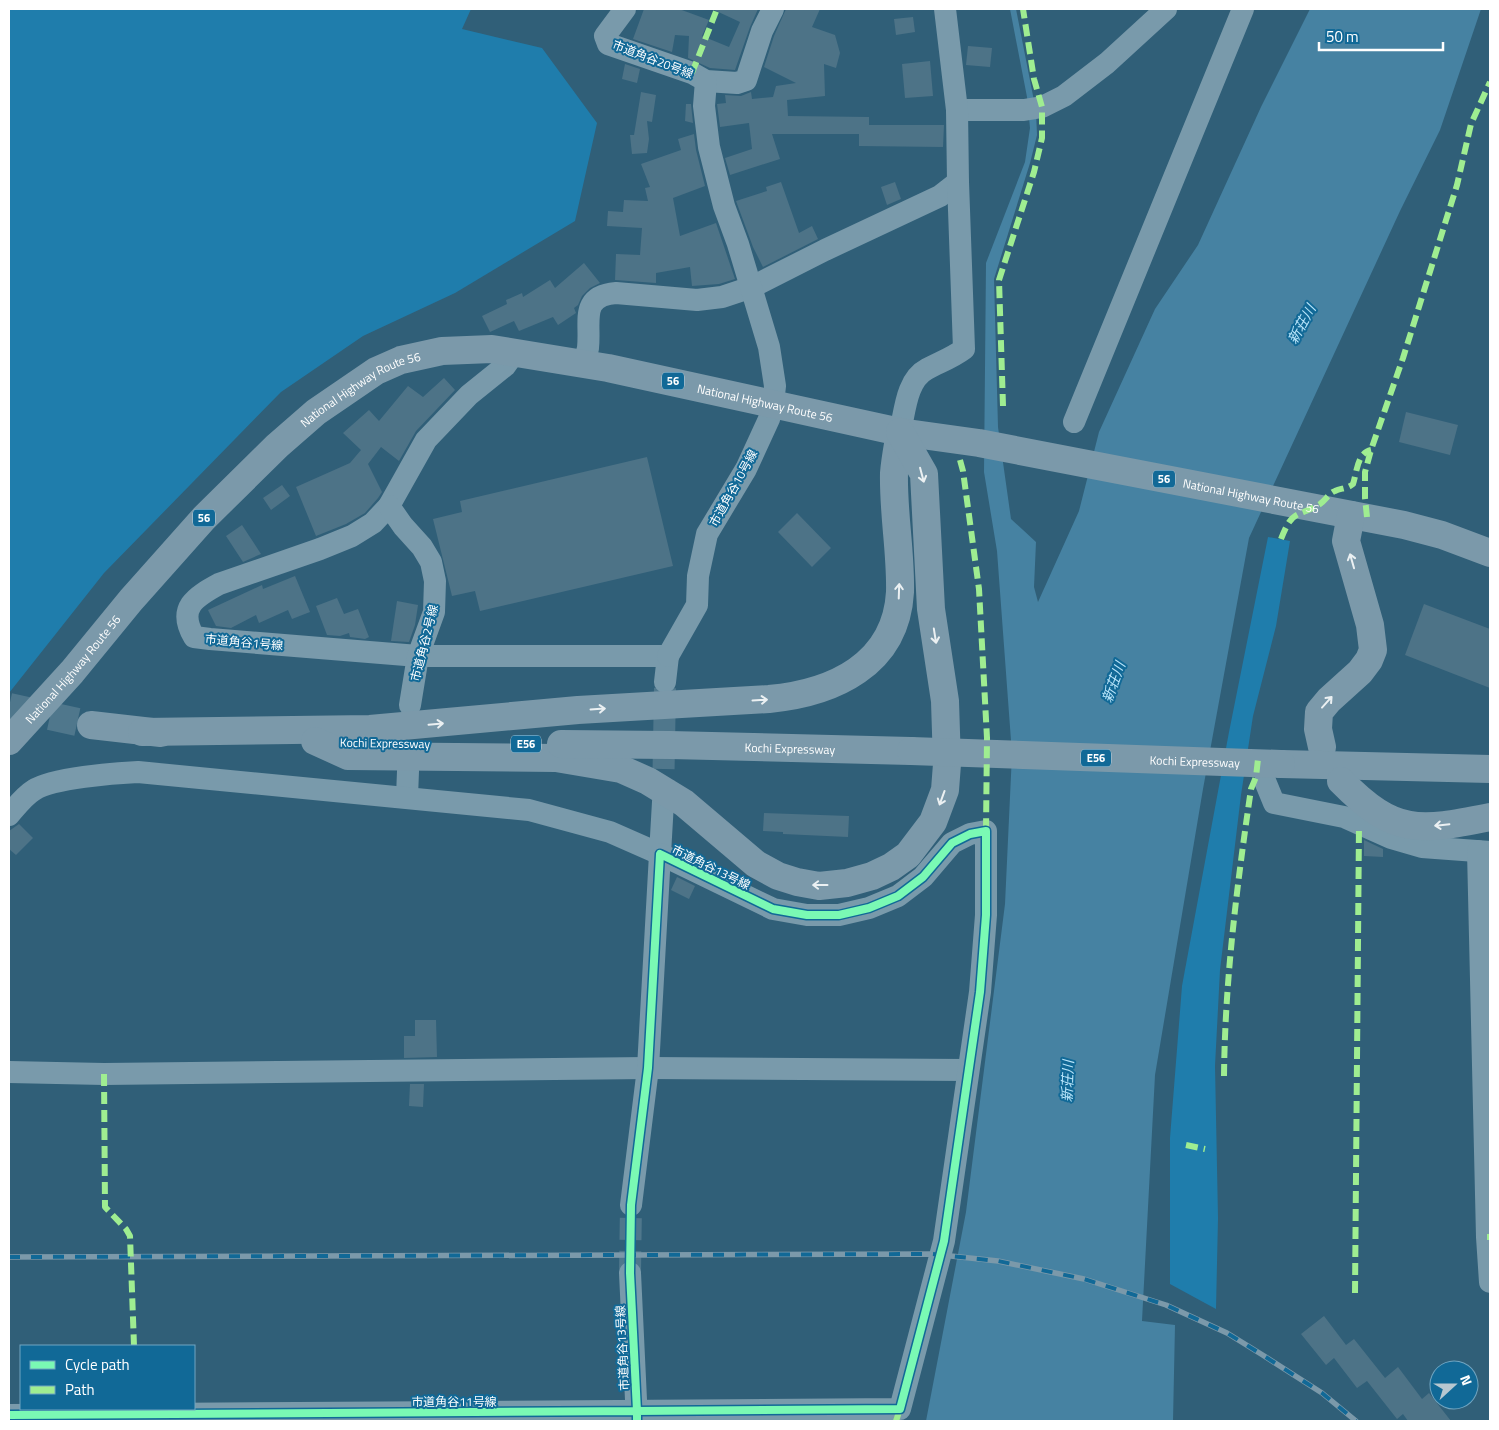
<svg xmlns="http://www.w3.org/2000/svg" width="1499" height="1430" viewBox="0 0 1499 1430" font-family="'Titillium Web','Noto Sans JP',sans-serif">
  <rect width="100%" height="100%" fill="#305f78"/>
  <g fill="#1f7dac">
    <path d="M9,9H471L462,29L542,48L597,123L575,221L455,293L363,336L281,392L104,573L9,693Z"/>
    <path d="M1268,537L1290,541L1276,626L1253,716L1241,795L1220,970L1215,1066L1218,1218L1216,1309L1170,1284V1138L1182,986L1229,732Z"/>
  </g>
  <path fill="#4682a2" d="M1010,9H1016L1036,111L1037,135L1030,163L994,279L998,427L1011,519L1036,542L1034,587L1038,602L1079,511L1099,432L1155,309L1198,245L1261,107L1310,9H1481L1440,130L1400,211L1249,538L1203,789L1155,1075L1142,1321L1175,1325L1173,1421H926L966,1212L1005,904L1012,754L997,551L984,472L986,263L1025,162L1030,128L1027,97Z"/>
  <g fill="#4d7387">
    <path d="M644,9H679L709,20L702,36L729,47L740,22L712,9H758L750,27L735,70L710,68L688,58L689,36L675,35L672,52L633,39Z"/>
    <path d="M786,9H820L812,27L835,35L840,53L836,68L824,64L825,96L787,100L788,116L869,117V125H944L943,147L859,146V134H772L780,159L730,175L725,158L752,149L749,123L720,127L717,104L726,103L725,95L741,96L751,92L752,99L773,97L776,86L796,83L764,67L774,36Z"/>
    <path d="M913,17L915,32L896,35L894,19Z"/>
    <path d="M968,46L992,48L990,67L966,65Z"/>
    <path d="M930,61L933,96L905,98L902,64Z"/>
    <path d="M625,64L640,69L637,83L622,79Z"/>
    <path d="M641,92L656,95L652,122L647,121L649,139L647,153L632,154L630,135H634Z"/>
    <path d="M686,104H691L693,123L685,121Z"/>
    <path d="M694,134L696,150L705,186L673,198L680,236L716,223L735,279L719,284L692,286L690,267L656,273V283L615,280L616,254L640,255L642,228L607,226L608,211L623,212L624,200L648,201L645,188L650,187L641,164L681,150L678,139Z"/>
    <path d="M781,182L799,233L812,226L818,239L763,267L753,247L736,201L767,191L766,187Z"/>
    <path d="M895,182L901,199L887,205L881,187Z"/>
    <path d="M584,263L600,283L590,288L582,296L578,305L574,308L576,313L558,325L553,317L519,331L514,321L490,332L482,316L507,304L506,300L522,293L523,297L550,280L555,288Z"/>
    <path d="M444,378L455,390L416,431L399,461L381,447L368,464L382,492L378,498L365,513L346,524L316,536L296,487L350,463L361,450L343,433L369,410L379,421L408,386L423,397Z"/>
    <path d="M1406,412L1458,425L1450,455L1399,442Z"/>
    <path d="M647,457L673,566L480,611L475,591L452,596L433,519L462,512L460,501Z"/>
    <path d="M282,485L290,496L271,510L263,498Z"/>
    <path d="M797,513L831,548L812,567L778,532Z"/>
    <path d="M242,525L261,554L243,562L226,536Z"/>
    <path d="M295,576L310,612L292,619L288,610L259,623L256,615L231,628L216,626L208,610L262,585L263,589Z"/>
    <path d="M337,598L344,614L358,609L369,637L365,639L350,637L349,633L340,636L327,635L316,606Z"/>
    <path d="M397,601L418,605L415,625L409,642L391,641Z"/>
    <path d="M1424,604L1490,629V688L1405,655Z"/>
    <path d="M764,813L849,816L848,837L783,834V832L763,831Z"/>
    <path d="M19,824L33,838L16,855L9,849V831Z"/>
    <path d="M1364,840L1383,849V857L1364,856Z"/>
    <path d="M677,877L695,886L689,899L671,890Z"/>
    <path d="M415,1020H436L437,1057L404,1058V1036H415Z"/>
    <path d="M410,1084H424L423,1107L409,1106Z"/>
    <path d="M1324,1316L1346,1345L1354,1339L1385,1378L1398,1367L1422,1399L1429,1393L1451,1421H1408L1403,1414L1397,1419L1367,1381L1357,1388L1334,1358L1326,1365L1301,1334Z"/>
  </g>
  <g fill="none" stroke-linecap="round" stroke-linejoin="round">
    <g stroke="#4f778c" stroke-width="22" stroke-dasharray="22 11" stroke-linecap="butt">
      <path d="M663,802L665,688"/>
      <path d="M630,1273L631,1205"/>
    </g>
    <path stroke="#4f778c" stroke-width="28" stroke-dasharray="28 14" stroke-linecap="butt" d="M9,707L91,725"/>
    <g stroke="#799aab" stroke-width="22">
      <path d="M625,9L605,36L608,44L692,73L706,81L737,83L746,80L762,31L773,9"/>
      <path d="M957,110H1024L1042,107L1064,96L1107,63L1166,9"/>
      <path d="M515,352L505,366L469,395L426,440L389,506L373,523L352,536L320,549L219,584C195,597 177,608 194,637L210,639L418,656H668L665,682"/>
      <path d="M584,364C585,359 587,353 588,348C591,322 579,296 616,293L697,300L722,297L752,287L825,250L940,196L958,182"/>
      <path d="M1074,422L1243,9"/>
      <path d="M900,432C905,412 906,380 927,369C940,362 952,358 964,349L958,182L957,110L945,9"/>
      <path d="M389,506L403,526L422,547L431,562L435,581L434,612L418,656L410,705"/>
      <path d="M668,656L697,605L698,576L707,534L746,469L769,419L773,403L775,386L769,347L738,244L724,206L709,147L704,106L706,81"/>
      <path d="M1265,781L1274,803L1344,817L1391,838L1422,847L1490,852"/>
      <path d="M407,797L408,771"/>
      <path d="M9,815C16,807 24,796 34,790C52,778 115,773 138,772L529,810L610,832L660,854L663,802"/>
      <path d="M1478,851L1487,1237L1490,1282"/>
      <path d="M9,1072L104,1074L648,1068L968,1070"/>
      <path d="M630,1273L637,1421"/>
      <path d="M9,1415L900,1409L944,1241L980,992L986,915V831L970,834L952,843L923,877L898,896L869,908L839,915H807L773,909L660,854L648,1068L631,1205"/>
    </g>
    <g stroke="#7b99aa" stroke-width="28">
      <path d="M91,725L161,733"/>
      <path d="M142,732L370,729L578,710L769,699C833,693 896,665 900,592C901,552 893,513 894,473C895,460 898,445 900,432"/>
      <path id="s1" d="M9,741L72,672L131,600L204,518L277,446L316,412L376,371L401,360L442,351L492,349L608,368L900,432L979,443L1404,525L1442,535L1490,553"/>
      <path d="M315,741L348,756L556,758L621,769L648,781L684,803L756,864L778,876L797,882L819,886L847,883L872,876L891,867L908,855L933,822L945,790L947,764L945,701L931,609L924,474L900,432"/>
      <path id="s2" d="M561,744L670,745L911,751"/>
      <path d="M1322,747L1318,729L1319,712L1329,700L1360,672L1369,660L1373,650L1370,625L1346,541L1351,515"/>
      <path d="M1281,764L1490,769"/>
      <path d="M1341,781C1395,836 1419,831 1490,817"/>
    </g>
    <defs>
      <path id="rail" d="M9,1257L932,1254L998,1261L1084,1279L1166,1305L1227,1333L1261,1354L1322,1393L1356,1421"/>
    </defs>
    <use href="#rail" stroke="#7b99aa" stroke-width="5.5"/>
    <use href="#rail" stroke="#116997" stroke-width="4" stroke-dasharray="11" stroke-linecap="butt"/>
    <path stroke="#7b99aa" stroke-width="28" id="s3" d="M911,751L1281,764"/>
    <g stroke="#9fed91" stroke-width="6" stroke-dasharray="12 6" stroke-linecap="butt">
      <path d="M692,73L717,9"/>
      <path d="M1003,406L999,280L1034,172L1042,138V107L1034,79L1023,9"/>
      <path d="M960,460L963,471L979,589L987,738L986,831"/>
      <path d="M1367,517L1365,498V472L1371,450L1403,358L1457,185L1471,124L1490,82"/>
      <path d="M1281,539C1293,508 1297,518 1320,504C1326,500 1329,493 1335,491C1341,488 1347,489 1353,484C1357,472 1357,453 1371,450"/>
      <path d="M104,1074L105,1207L126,1229L130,1236L134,1346"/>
      <path d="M1224,1076C1225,979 1237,885 1251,789L1256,777L1258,759"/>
      <path d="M1186,1145L1205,1149"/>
      <path d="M1487,1237H1490"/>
      <path d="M1355,1293L1359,825"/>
      <path d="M896,1421L900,1409"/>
    </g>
    <defs>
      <path id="cycleway" d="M9,1415C306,1414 603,1411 900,1409L944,1241L980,992L986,915V831L970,834L952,843L923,877L898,896L869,908L839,915H807L773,909L660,854L648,1068L631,1205L630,1273L637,1411V1421"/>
    </defs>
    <use href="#cycleway" stroke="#116997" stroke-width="11"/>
    <use href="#cycleway" stroke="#7af9b4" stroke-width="8"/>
  </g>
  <defs><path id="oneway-shaft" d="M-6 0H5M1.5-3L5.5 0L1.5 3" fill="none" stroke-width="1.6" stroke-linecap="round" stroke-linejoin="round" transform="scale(1.25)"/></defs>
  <g stroke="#ebf0f2">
    <use href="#oneway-shaft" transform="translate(922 475) rotate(75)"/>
    <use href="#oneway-shaft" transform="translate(1352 561) rotate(-106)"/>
    <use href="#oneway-shaft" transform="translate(899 591) rotate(-88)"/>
    <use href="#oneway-shaft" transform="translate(935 636) rotate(81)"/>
    <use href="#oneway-shaft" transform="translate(760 700) rotate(-3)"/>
    <use href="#oneway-shaft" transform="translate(1327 702) rotate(-48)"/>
    <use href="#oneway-shaft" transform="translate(598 709) rotate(-4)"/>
    <use href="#oneway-shaft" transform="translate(436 724) rotate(-5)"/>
    <use href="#oneway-shaft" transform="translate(942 798) rotate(110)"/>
    <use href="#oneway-shaft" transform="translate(1442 825) rotate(174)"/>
    <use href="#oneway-shaft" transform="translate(820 885) rotate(-180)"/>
  </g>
  <g text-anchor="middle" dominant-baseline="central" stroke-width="4" stroke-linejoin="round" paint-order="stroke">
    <g fill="#116997" stroke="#b8d2e0" stroke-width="1">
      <rect x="662" y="372.5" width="22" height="17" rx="4"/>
      <rect x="1153" y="470.5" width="22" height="17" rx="4"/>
      <rect x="193" y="509.5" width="22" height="17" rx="4"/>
      <rect x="511" y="735.5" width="30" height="17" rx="4"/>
      <rect x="1081" y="749.5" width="30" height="17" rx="4"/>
    </g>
    <g font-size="11" font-weight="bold" fill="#fff">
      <text x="673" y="381">56</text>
      <text x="1164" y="479">56</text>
      <text x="204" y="518">56</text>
      <text x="526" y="744">E56</text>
      <text x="1096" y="758">E56</text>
    </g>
    <g font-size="12" fill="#fff" stroke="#116997">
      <text transform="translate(653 59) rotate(21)">市道角谷20号線</text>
      <text stroke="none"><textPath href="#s1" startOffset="501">National Highway Route 56</textPath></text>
      <text stroke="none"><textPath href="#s1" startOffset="921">National Highway Route 56</textPath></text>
      <text transform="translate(733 488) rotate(-61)">市道角谷10号線</text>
      <text stroke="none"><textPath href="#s1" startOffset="1416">National Highway Route 56</textPath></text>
      <text transform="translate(244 642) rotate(5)">市道角谷1号線</text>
      <text transform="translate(424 643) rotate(-76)">市道角谷2号線</text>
      <text stroke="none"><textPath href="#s1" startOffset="96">National Highway Route 56</textPath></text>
      <text transform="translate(385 743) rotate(1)">Kochi Expressway</text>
      <text stroke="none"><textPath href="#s2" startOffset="229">Kochi Expressway</textPath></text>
      <text stroke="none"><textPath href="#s3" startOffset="284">Kochi Expressway</textPath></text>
      <text transform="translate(711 867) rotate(26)">市道角谷13号線</text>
      <text transform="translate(622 1348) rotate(-93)">市道角谷13号線</text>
      <text x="454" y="1401">市道角谷11号線</text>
    </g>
    <g font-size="14" font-style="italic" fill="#bae6fb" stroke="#116997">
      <text transform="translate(1301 324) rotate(-61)">新荘川</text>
      <text transform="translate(1113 682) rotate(-70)">新荘川</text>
      <text transform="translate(1067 1081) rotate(-88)">新荘川</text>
    </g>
  </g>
  <rect width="1499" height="1430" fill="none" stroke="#ffffff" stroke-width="20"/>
  <rect x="20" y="1345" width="175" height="65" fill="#116997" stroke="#70a5c1"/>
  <rect x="30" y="1361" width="25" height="8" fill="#7af9b4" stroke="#70a5c1"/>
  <text x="65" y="1370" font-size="15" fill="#ffffff">Cycle path</text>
  <rect x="30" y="1386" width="25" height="8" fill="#9fed91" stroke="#70a5c1"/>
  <text x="65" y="1395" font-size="15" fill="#ffffff">Path</text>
  <g transform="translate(1454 1385) rotate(69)"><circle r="24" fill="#116997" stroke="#70a5c1"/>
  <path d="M0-4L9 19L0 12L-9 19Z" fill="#b7c7d0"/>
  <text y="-8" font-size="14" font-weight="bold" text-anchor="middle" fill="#ffffff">N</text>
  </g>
  <path d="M1319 42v8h124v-8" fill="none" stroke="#ffffff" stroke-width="2.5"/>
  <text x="1326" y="42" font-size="15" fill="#ffffff" stroke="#116997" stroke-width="4" paint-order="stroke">50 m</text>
</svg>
